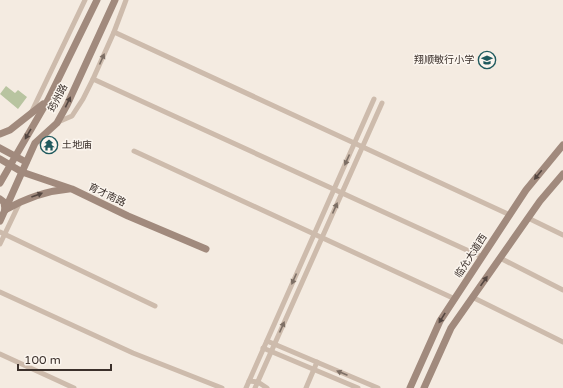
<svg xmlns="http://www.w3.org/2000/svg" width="563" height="388" viewBox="0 0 563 388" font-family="'Varela Round','Noto Sans SC',sans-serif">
  <rect width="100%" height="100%" fill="#f4ebe1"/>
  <path fill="#b8c4a0" d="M6,86L15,93L18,90L27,97L18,109L0,94Z"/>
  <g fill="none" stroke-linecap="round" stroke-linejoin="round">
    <g stroke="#cdbbac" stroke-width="5">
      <path d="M114,32L510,215"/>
      <path d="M93,79L482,257"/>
      <path d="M31,113L85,0"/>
      <path d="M58,122L72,116L83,99L93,79L114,32L126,0"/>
      <path d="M134,151L455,299"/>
      <path d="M528,218L563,235"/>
      <path d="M0,232L155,306"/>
      <path d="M0,244L20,202"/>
      <path d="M500,258L563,290"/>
      <path d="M0,292L133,353L222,388"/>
      <path d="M472,297L563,342"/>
      <path d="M267,341L378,388"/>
      <path d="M263,348L358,388"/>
      <path d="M0,354L74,388"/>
      <path d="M249,381L258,382L267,388"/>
      <path d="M246,388L374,99"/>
      <path d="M255,388L382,103"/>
      <path d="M306,388L317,362"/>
    </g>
    <g stroke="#a18a7d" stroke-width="7">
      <path d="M0,134L10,130L43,104"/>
      <path d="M0,148L26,162"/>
      <path d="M0,159L22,172L72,189L128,216L206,249"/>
      <path d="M0,183L48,100L97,0"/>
      <path d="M0,199L4,202L5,210"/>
      <path d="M5,210C26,198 45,191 69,189"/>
      <path d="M0,221L35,143L57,123L67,105L115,0"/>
      <path d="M410,388L440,321L526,190L563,145"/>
      <path d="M424,388L451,328L540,201L563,174"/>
    </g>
  </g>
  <defs><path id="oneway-solid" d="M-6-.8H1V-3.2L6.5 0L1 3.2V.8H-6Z"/></defs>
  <g fill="#7d6f65">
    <use href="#oneway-solid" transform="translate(102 59) rotate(-66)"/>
    <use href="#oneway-solid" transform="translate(347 160) rotate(114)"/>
    <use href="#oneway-solid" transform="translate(335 208) rotate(-66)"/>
    <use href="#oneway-solid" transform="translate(294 279) rotate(114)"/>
    <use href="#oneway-solid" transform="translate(282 327) rotate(-66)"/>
    <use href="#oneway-solid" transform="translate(342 373) rotate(-157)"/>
  </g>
  <g fill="#544640">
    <use href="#oneway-solid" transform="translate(68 102) rotate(-64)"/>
    <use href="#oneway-solid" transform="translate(28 134) rotate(120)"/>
    <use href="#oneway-solid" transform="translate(538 175) rotate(129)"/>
    <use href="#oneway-solid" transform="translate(37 195) rotate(-20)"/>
    <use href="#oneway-solid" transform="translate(484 281) rotate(-55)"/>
    <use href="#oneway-solid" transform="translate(442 318) rotate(122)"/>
  </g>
  <defs>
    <symbol id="school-ring" viewBox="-11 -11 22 22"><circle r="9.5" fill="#fbf5ee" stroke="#1f5a5e" stroke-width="1.5"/><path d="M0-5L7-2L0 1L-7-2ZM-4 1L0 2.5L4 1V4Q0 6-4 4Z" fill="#1f5a5e"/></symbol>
    <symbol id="temple-ring" viewBox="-11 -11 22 22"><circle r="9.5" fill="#fbf5ee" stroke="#1f5a5e" stroke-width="1.5"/><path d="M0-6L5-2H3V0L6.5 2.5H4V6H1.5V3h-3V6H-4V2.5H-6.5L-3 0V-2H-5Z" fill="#1f5a5e"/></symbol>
  </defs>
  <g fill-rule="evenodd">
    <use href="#school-ring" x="477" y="50" width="20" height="20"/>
    <use href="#temple-ring" x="39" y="135" width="20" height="20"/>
  </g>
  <g text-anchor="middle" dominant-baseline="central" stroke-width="3" stroke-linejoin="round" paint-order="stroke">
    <g font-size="10" fill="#3b302b" stroke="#fbf5ee" text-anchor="end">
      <text x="474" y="60">翔顺敏行小学</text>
      <text x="62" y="145" text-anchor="start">土地庙</text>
    </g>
    <g font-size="10" fill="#3b302b" stroke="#fbf5ee">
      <text transform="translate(58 98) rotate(-63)">筠州路</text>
      <text transform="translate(107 195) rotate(26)">育才南路</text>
      <text transform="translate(471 256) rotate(-57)">临允大道西</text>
    </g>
  </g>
  <path d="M18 364v6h93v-6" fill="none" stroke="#3b302b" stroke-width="2"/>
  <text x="24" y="364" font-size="12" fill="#3b302b" stroke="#fbf5ee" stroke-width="3" paint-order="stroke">100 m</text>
</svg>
